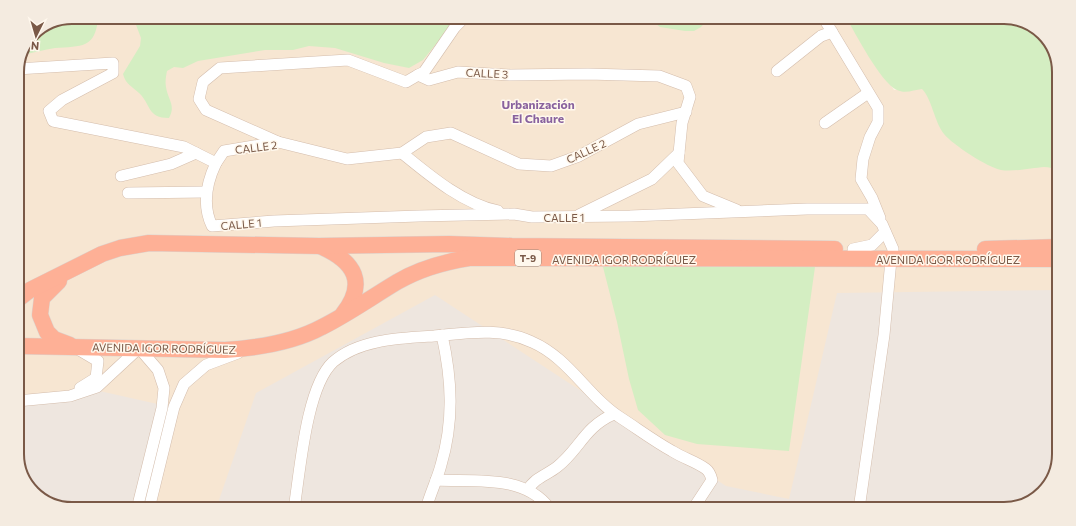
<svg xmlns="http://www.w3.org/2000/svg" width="1076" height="526" viewBox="0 0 1076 526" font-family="Commissioner,sans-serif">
  <rect width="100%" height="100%" fill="#fef4e5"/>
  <path fill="#f7e6d2" d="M83,17H850L894,90L921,86L1059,159V454L1053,478L1034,500L1004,509H72L48,503L26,485L17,458V68L27,47Z"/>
  <g fill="#eee6df">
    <path d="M1059,290V454L1053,478L1034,500L1004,509H220L219,500L256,393L435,295L726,486L789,499L837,293Z"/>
    <path d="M95,390L162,405L134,509H72L48,503L26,485L17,458V401Z"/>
  </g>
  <g fill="#d4eec2">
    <path d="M72,17H98C96,49 81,46 55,48C44,50 34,52 23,55L33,33Z"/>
    <path d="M133,17H458L423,60L409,68L384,63L335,48L309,46L293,50H265L198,61L183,68L174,67L167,71C166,76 165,82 166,87C168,100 176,105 169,118C147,118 151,104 139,93C132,86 126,85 123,74L140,46L141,38Z"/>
    <path d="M647,17H710L701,27L694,31H685L660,27Z"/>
    <path d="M846,17H1004L1028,23L1050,42L1059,68V104L1056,112L1059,118V169C1054,169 1049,167 1044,167C1032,168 1012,172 1001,170C987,167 953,145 944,134C934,121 932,99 922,89C914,90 905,94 897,90C881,83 855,33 846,17Z"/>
    <path d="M603,267H815L789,451L697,444L665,435L638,410L629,379L617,322Z"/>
  </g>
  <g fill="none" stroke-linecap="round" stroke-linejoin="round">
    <defs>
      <g id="minor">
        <path d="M823,17L878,108V122L870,137L863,159L861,179L872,198L880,218"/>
        <path d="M17,69L113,63V73L62,100L49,111L53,121L184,147L216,163L224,151L278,142L347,159L402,153L426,137L451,133L519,164L551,166L579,156L638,124L686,112"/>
        <path d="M777,71L821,36L832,32"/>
        <path d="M418,75L424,72L455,27L465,17"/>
        <path d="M825,123L868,93"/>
        <path d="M278,142L206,110L199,99L203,82L220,68L348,60L406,82L418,75L429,80L458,72L510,75L588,74L659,76L686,86L690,97L682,123L678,163L703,196L737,210"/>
        <path d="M402,153C429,175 463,204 498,211"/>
        <path d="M216,163C206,184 202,205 212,226L274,221L419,216L514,214L532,217L630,216L807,209H868L882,224L893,249"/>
        <path d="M121,176L171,164L196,153"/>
        <path d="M128,193L206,192"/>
        <path d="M579,215L652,179L679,153"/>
        <path d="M853,249L872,245L885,232"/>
        <path d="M76,348L98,361L96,378L80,388"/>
        <path d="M17,401L70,396L97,387L139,348L158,370L164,388L162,408L137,509"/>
        <path d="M436,480C474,482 525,474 550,509"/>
        <path d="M528,490C534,478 547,475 557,467C580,449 584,427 614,414"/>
        <path d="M149,509L174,407L184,384L206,365L238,353"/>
        <path d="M294,509C300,472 306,387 333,362C359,339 401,338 434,336C467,333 501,327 532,342C569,358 588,397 621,418C638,429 654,441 672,451C683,458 697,462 706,469C710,472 711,476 712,480L693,509"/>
        <path d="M426,509C430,494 437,480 441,465C454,421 452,380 442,335"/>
        <path d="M859,509L884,335L891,260"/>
      </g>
      <g id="highway">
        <path d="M322,247C355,262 367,283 343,314"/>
        <path d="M985,249L1059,247"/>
        <path d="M59,281L42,298L40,315L47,332L54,339L70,345"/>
        <path d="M17,300L30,290L102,254L120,248L149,243L319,246L449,244L512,246L835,249"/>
        <path d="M17,346L225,350C258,348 292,343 322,327C348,314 372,297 397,282C419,269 444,262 469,258L1059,259"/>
      </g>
    </defs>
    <use href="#minor" stroke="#d4bdac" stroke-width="12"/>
    <use href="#highway" stroke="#dcd4cf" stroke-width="17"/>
    <use href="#minor" stroke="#fff" stroke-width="11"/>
    <use href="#highway" stroke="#feb096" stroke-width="16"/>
  </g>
  <g text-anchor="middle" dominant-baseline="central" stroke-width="3" stroke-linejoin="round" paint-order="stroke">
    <rect fill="#fff8ed" stroke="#a28979" stroke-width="1" x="515" y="250" width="26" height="16" rx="3"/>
    <g font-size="10" font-weight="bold" fill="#7a5947">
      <text x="528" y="258">T-9</text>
    </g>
    <g font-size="11" fill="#7a5947" stroke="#fff8ed">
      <text transform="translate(487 73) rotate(3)">CALLE 3</text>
      <text transform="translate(256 147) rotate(-7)">CALLE 2</text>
      <text transform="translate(586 151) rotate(-25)">CALLE 2</text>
      <text x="564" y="217">CALLE 1</text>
      <text transform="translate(241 224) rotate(-5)">CALLE 1</text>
      <text x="624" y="259">AVENIDA IGOR RODRÍGUEZ</text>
      <text x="948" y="259">AVENIDA IGOR RODRÍGUEZ</text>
      <text transform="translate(164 348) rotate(1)">AVENIDA IGOR RODRÍGUEZ</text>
    </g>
    <g font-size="12" font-weight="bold" fill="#89629e" stroke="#fff8ed">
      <text x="538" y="104">Urbanización<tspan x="538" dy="14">El Chaure</tspan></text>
    </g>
  </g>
  <path d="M0 0H1076V526H0ZM72 24H1004A48 48 0 0 1 1052 72V454A48 48 0 0 1 1004 502H72A48 48 0 0 1 24 454V72A48 48 0 0 1 72 24Z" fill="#f4ebe0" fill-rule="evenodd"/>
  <path fill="none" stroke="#7a5947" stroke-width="2" d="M72 24H1004A48 48 0 0 1 1052 72V454A48 48 0 0 1 1004 502H72A48 48 0 0 1 24 454V72A48 48 0 0 1 72 24Z"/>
  <g transform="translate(36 36) rotate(185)" stroke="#fff8ed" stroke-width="3" paint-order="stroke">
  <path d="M0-3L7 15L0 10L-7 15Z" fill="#7a5947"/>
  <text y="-6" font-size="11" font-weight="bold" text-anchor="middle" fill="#7a5947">N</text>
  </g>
</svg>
